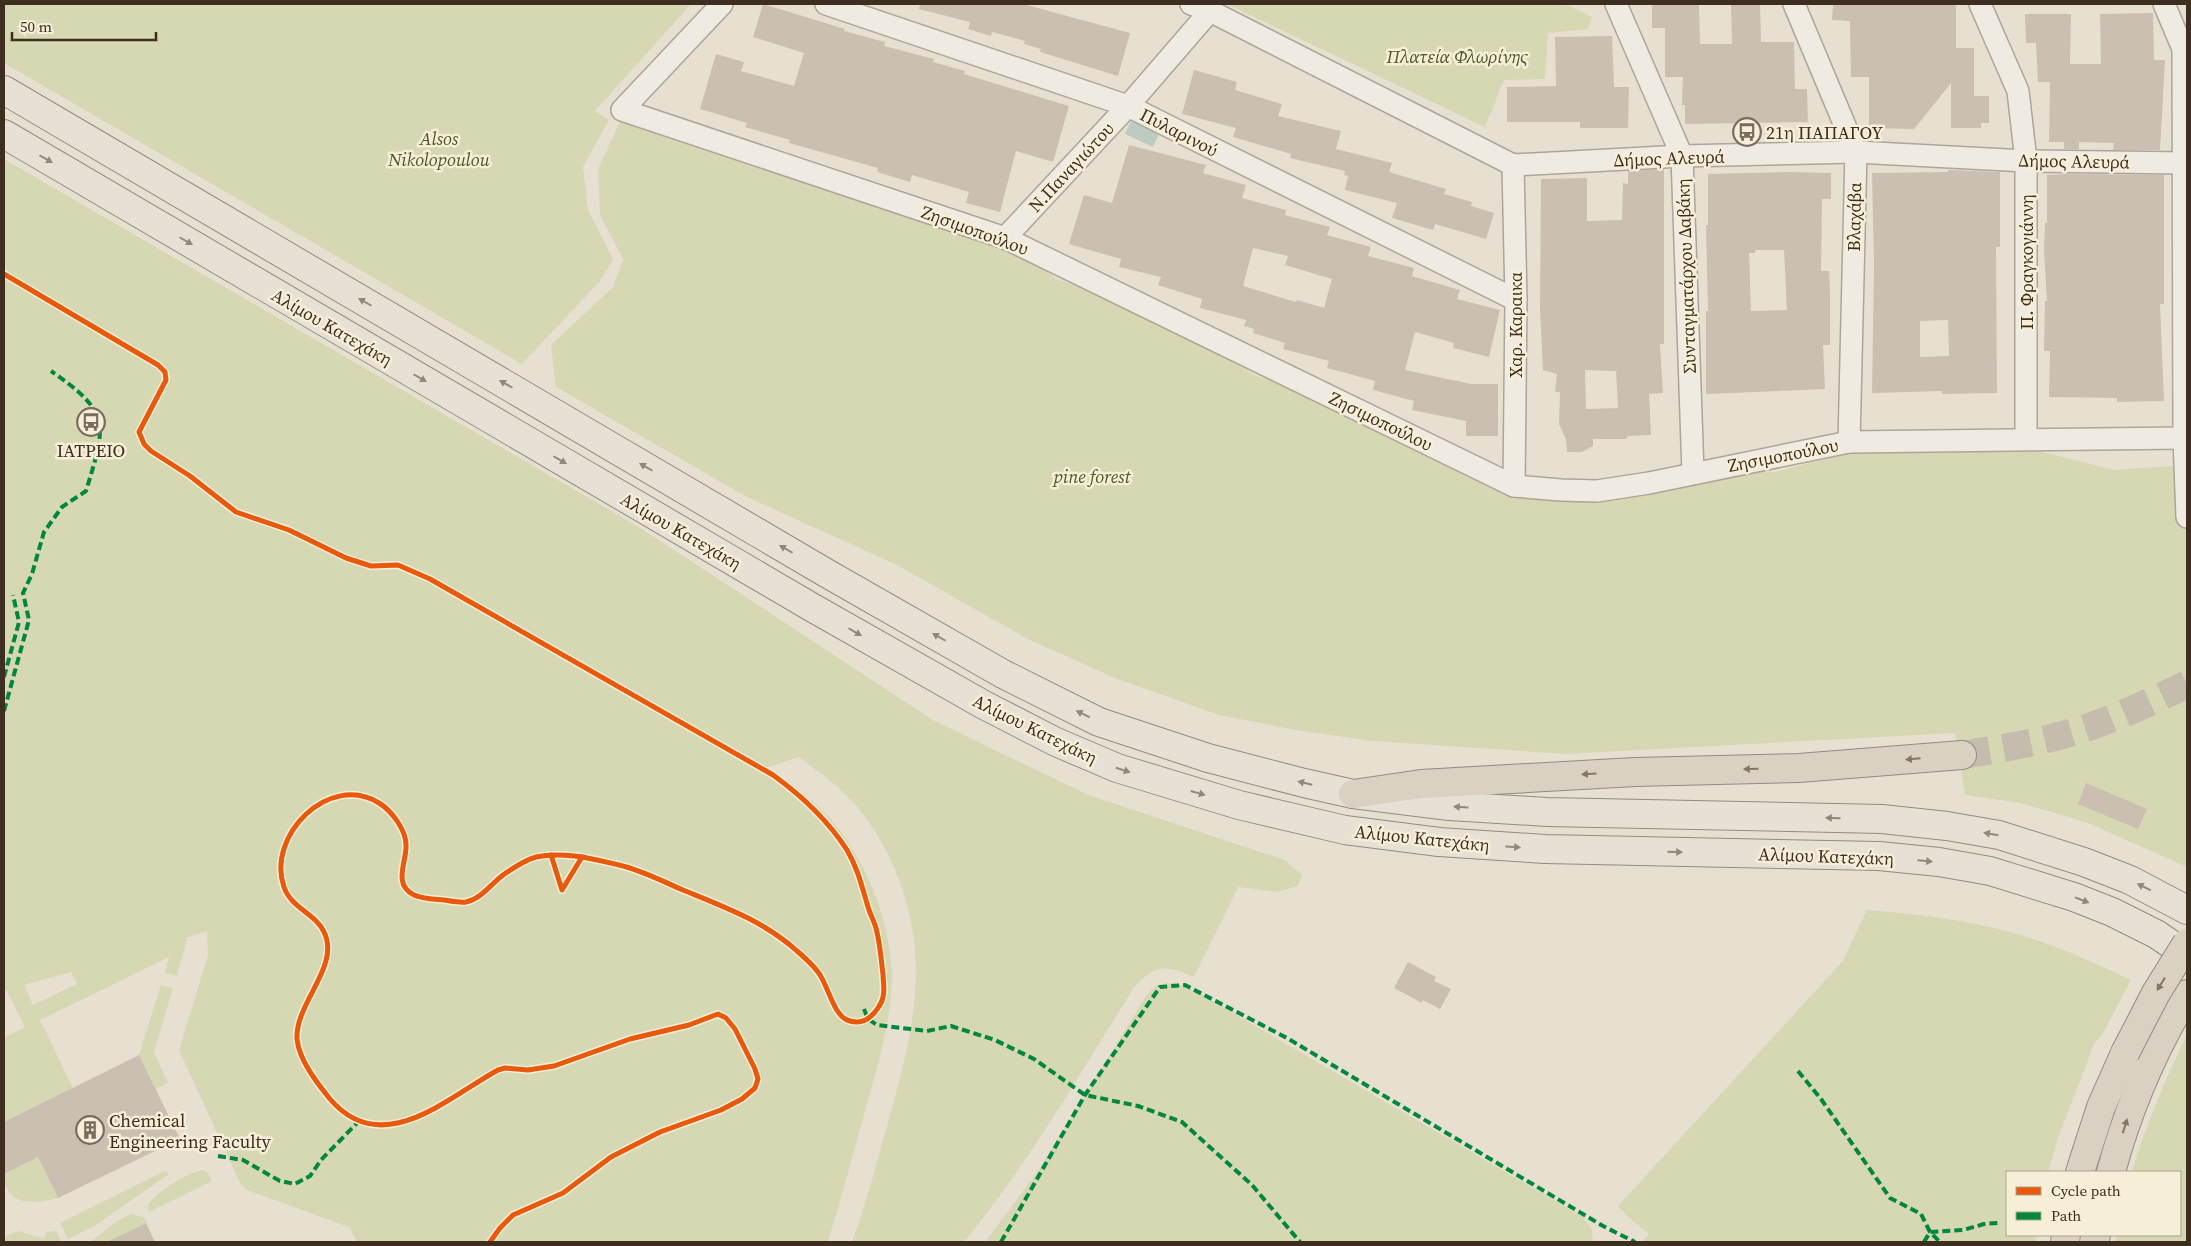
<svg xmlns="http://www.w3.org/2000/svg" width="2191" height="1246" viewBox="0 0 2191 1246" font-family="'Source Serif 4',serif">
  <rect width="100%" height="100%" fill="#e7e0d1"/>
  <g fill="#d6d7b3" fill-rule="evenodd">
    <path d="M4,4H691L595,111L609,120L583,167L588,210L613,259L600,281L522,364L4,63Z"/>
    <path d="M1227,4H1565L1592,17L1588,29L1548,33L1545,79L1504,80L1485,127Z"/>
    <path d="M625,111L1007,239L1056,279L1169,318L1252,374L1380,421L1483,471L1595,491L1692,473L1775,472L1848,453L1994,440L2114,470L2187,465V867L2088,823L2021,803L1965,795L1955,733L1565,754L1372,741L1296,730L1219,715L1115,678L1030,640L895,564L747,497L556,387L551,345L613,287L623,259L600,215L598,169Z"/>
    <path d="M4,159L642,529L933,720L1088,795L1285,860L1302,875L1298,886L1278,892L1238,887L1194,977C1167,965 1156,964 1135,986C1080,1073 1029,1163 964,1242H852C866,1204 876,1165 887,1126C901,1077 915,1026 916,974C917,912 892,843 849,798C834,782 816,770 799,757L766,768C788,781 810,797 828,816C865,857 890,919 892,975C892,1020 877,1068 865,1111C853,1155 841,1199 828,1242H357L349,1227L247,1190L240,1183L179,1050L208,955L207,931L186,938L187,940L177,975L165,973L169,957L40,1020L73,1088L4,1122V1038L25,1027L7,991H4ZM71,972L77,984L33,1005L24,985Z"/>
    <path d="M1867,910C1915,914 1963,919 2010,932C2052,943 2092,962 2131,980L2102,1035L2094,1044L2058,1138L2048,1172H2007V1235H2036L2035,1242H1641L1649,1234L1628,1217L1618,1206L1842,962Z"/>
    <path d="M1167,983L1178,984L1199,993L1583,1217L1592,1230L1593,1242H985L1038,1171L1146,996L1156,986Z"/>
    <path d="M161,985L173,988L154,1052L168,1083L156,1089L139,1055Z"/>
    <path d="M2187,1035V1242H2115L2117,1235H2180V1172H2132C2146,1124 2165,1080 2187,1035Z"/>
    <path d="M38,1157L58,1198C35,1204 4,1207 4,1174Z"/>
    <path d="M204,1170L208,1173L212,1181L149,1212L148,1205C156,1192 189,1171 204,1170Z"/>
    <path d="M165,1171L169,1174L96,1225L68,1239L60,1223Z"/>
    <path d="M131,1214L143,1217L148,1222L107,1242H91L116,1222Z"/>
    <path d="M19,1231L41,1238L46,1236V1232L56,1231L62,1242H4L5,1236Z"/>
  </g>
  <path fill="#bcccc2" d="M1131,121L1159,134L1153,147L1125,134Z"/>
  <g fill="#cbbfb2" fill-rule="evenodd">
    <path d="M763,4L845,29L844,31L885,42L884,46L934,59L933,62L965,71L964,74L974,77L1069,106L1053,162L1016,151L1000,212L966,203L969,192L912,175L910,182L877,172L878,168L789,143L790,140L745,127L747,123L700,109L716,54L744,62L741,71L794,86L804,53L753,37Z"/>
    <path d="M920,4H1023L1130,33L1118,76L1040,52L1041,49L1024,44L1025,41L992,32L991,36L968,29L970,22L919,9Z"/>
    <path d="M1652,4H1699L1700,44H1732L1731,4H1760L1761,42H1794L1795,89H1807L1808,122L1685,124V105H1682L1683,77H1665V28H1652Z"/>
    <path d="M1833,4H1956V48H1974V96H1989V123H1981V128H1951V83L1914,129L1869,128V77H1851L1850,21L1832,20Z"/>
    <path d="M2153,13L2154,60H2165L2160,150H2113L2114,143L2079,142V149H2064V142H2049L2050,82H2038L2036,43H2026L2025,14H2071L2070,64H2101L2100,14Z"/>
    <path d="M1612,36L1614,87H1629L1628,128H1580V122H1507V87L1556,86L1555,37Z"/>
    <path d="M1194,70L1237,82L1235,90L1282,104L1278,116L1341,131L1336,149L1392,163L1389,172L1446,189L1444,194L1472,202L1471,206L1494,213L1486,239L1435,224L1433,230L1392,218L1397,203L1345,190L1348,176L1344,175L1345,171L1290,158L1291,154L1233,137L1236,128L1182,114Z"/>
    <path d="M1129,145L1206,165L1203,173L1246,185L1242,198L1286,210L1285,215L1330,227L1327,235L1371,247L1368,256L1414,268L1412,276L1460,290L1457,299L1500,310L1489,357L1453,348L1454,343L1415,332L1405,370L1471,384H1498V436H1466V421L1412,410L1414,401L1373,390L1375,381L1327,368L1329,361L1283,349L1285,343L1253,333L1254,329L1244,326L1246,320L1200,308L1202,299L1158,285L1161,277L1119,267L1121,259L1069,244L1084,195L1112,203ZM1253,248L1288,256L1285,265L1332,279L1324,308L1297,300L1296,302L1243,286Z"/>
    <path d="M1664,169V344H1660L1663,393L1649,394L1651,435L1628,436L1626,439H1593V446L1582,452H1567L1566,439L1559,424L1560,392H1555L1557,374L1543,370L1540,309L1541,179L1587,178V221L1622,220L1623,183L1628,184V171ZM1585,370L1616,371L1618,408L1586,409Z"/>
    <path d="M1948,170L2000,172V247H1996L1997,393L1942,394V391L1872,393L1874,266L1872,173L1948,172ZM1948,320L1949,356L1920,357V321Z"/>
    <path d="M1789,172L1831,173V199H1822L1821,271H1829L1830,293V345H1823L1825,389L1706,394V311H1708L1706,225H1708V174ZM1755,250H1784L1787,310L1751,311L1749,253H1755Z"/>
    <path d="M2065,174L2164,175V304H2160L2164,401L2117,402V398L2049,397L2050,351H2044L2045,301H2047L2044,251L2045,223H2047V175Z"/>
    <path d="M2086,783L2147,809L2138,829L2078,804Z"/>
    <path d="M1408,962L1436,977L1434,981L1451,989L1440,1009L1423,1000L1422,1003L1394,988Z"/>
    <path d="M139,1055L180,1139L58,1198L38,1157L4,1174V1122Z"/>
    <path d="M146,1223L155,1242H107Z"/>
  </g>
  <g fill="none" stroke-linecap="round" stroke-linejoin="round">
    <path stroke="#c5bcae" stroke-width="28" stroke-dasharray="28 14" stroke-linecap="butt" d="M1962,755C2004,748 2048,741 2089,727C2123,715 2155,700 2187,684"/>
    <defs>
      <g id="minor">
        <path d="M722,4L622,110L1005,238L1514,486L1561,490L1597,491L1649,483L1849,442L2184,438"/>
        <path d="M826,4L1128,106L1516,300"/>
        <path d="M1191,4L1210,11L1513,165L1682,156L1856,152L2026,161L2185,163"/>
        <path d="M1616,4L1682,156L1693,473"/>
        <path d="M1794,4L1856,152L1849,442"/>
        <path d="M1980,4L2018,91L2026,161V439"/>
        <path d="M2164,4L2183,49L2184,438L2187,517"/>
        <path d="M1513,165L1516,300L1514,486"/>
        <path d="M1005,238L1128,106L1210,11V4"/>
      </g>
      <g id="primary">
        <path d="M4,90L828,574L1003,674L1099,722L1208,758L1304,783L1353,794L1449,806L1547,812L1882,819L1947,826L1999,835L2084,862L2130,880L2187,910"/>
        <path d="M4,134L813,608L984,705L1056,742L1117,768L1239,805L1345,830L1439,842L1545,849L1879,856L1939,862L1990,871L2074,897L2112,912L2156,934L2187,955"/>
      </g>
      <g id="motorway">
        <path d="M1353,794L1421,784L1635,772L1799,768L1962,755"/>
        <path d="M2080,1172L2101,1107L2125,1053"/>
        <path d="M2111,1172C2128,1109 2153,1050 2187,994"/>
        <path d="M2065,1242L2066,1235"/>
        <path d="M2094,1242L2096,1235"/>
      </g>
    </defs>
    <use href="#minor" stroke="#ada599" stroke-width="24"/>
    <use href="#primary" stroke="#928b80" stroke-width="30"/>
    <use href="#motorway" stroke="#928b80" stroke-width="30"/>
    <use href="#minor" stroke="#efebe3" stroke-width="21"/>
    <use href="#primary" stroke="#e6e1d4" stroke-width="28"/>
    <use href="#motorway" stroke="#dad1c2" stroke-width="28"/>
    <defs>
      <path id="motorway-bridge" d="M2125,1053L2156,993L2187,943"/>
    </defs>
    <use href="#motorway-bridge" stroke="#928b80" stroke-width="30" stroke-linecap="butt"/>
    <use href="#motorway-bridge" stroke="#dad1c2" stroke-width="28"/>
    <g stroke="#00873e" stroke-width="4" stroke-dasharray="8 4" stroke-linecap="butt">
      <path d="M4,677L19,622L13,595"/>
      <path d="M4,711L29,620L23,593L32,574L44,532L62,507L86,491C106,425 112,413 51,371"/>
      <path d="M864,1009L868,1019L877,1025L927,1031L951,1026L995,1040L1034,1059L1085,1095L1138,1106L1182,1122L1252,1185L1300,1242"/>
      <path d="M1798,1071L1821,1099L1890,1198L1921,1214L1930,1232L1940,1242"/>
      <path d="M218,1156L243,1160L280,1181L295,1184L310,1176L321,1160L359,1121"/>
      <path d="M1001,1242L1085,1095L1160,987L1185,985L1287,1038L1603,1226L1635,1242"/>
      <path d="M1924,1242L1930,1232L1963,1230L1984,1224L1998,1223"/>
    </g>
    <defs>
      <g id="cycleway">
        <path d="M4,274L158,365L165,372L166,380L139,432L144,444L151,451L190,476L236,512L289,530L346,558L371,566L398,565L430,579L773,775C802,796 827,819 847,850C858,869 862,887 868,907C870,914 874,921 876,928C880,943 881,959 883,974C883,980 885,990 883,997C882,1003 876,1012 871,1016C866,1021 858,1023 850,1021C833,1017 829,986 818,972C812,964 804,957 797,951C764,921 722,906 683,890C662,881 641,870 619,865C593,859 563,851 536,857C525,860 513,868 503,875C491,884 481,899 466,902C459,903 451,901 444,900C434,899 422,899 414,895C393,885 406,863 406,847C407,831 392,811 379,803C329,772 266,836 284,887C291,908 315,913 324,932C341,966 295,1003 297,1039C299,1060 317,1083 330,1099C382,1160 447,1098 498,1070L505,1068L528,1070L554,1066L630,1039L689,1025L718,1014L726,1018L735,1029L755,1069L758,1079L755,1088L742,1099L721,1110L660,1132L611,1157L563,1193L513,1215L500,1228L490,1242"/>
        <path d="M551,855L562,890L582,857"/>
      </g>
    </defs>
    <use href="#cycleway" stroke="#f7eed8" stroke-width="8"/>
    <use href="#cycleway" stroke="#e8590c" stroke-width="5"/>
  </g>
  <defs><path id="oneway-solid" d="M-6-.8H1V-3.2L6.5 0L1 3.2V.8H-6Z" transform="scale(1.25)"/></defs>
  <g fill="#92887a">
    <use href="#oneway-solid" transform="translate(46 159) rotate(30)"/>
    <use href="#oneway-solid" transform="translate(186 241) rotate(30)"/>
    <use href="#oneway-solid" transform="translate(365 302) rotate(-150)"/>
    <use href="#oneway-solid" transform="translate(420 378) rotate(30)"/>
    <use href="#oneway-solid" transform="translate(506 384) rotate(-150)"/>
    <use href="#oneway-solid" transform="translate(560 460) rotate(30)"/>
    <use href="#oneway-solid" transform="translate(646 467) rotate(-150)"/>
    <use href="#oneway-solid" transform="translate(786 549) rotate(-150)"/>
    <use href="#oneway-solid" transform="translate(855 632) rotate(30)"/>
    <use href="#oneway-solid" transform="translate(939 637) rotate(-150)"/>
    <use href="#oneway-solid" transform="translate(1083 714) rotate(-154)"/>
    <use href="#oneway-solid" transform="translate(1123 770) rotate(18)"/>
    <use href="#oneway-solid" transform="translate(1305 783) rotate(-167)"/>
    <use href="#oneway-solid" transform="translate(1198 793) rotate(16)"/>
    <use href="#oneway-solid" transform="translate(1461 807) rotate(-176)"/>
    <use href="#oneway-solid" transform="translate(1833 818) rotate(-179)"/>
    <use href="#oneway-solid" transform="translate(1991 834) rotate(-170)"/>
    <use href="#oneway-solid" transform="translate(1513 847) rotate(3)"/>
    <use href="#oneway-solid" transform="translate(1675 852) rotate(1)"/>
    <use href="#oneway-solid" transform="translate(1925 861) rotate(5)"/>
    <use href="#oneway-solid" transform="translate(2144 887) rotate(-154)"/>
    <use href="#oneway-solid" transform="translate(2082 900) rotate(21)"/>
  </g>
  <g fill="#847769">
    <use href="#oneway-solid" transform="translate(1913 759) rotate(175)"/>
    <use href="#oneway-solid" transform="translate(1751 769) rotate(179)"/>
    <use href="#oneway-solid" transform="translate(1589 774) rotate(177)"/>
    <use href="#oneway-solid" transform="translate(2161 984) rotate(122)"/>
    <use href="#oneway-solid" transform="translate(2125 1126) rotate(-72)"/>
  </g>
  <defs>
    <symbol id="bus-ring" viewBox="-11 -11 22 22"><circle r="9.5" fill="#f7eed8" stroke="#786c5e" stroke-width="1.5"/><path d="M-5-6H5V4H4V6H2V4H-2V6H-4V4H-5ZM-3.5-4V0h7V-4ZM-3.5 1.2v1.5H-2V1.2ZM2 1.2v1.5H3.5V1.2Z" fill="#786c5e"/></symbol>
    <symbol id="building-ring" viewBox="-11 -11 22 22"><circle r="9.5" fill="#f7eed8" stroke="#786c5e" stroke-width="1.5"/><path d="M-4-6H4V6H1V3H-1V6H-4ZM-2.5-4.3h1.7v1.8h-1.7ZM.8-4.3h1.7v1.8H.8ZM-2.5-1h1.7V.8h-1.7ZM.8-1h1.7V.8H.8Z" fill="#786c5e"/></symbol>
  </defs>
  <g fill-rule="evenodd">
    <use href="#bus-ring" x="1731" y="116" width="32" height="32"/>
    <use href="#bus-ring" x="75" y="406" width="32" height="32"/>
    <use href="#building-ring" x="74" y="1114" width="32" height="32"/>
  </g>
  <g text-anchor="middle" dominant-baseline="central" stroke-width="5" stroke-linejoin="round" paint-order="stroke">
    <g font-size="18" font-style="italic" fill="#4d5a26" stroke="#f7eed8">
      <text x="1457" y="56">Πλατεία Φλωρίνης</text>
      <text x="439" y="138">Alsos<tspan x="439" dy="21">Nikolopoulou</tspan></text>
      <text x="1092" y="476">pine forest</text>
    </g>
    <g font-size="18" fill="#3d2e20" stroke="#f7eed8">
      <text transform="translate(1179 132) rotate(27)">Πυλαρινού</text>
      <text transform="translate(1669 158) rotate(-2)">Δήμος Αλευρά</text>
      <text transform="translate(2074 161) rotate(1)">Δήμος Αλευρά</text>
      <text transform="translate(1071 167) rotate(-47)">Ν.Παναγιώτου</text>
      <text transform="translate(1854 217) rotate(-89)">Βλαχάβα</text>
      <text transform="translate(975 230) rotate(20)">Ζησιμοπούλου</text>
      <text transform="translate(2026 262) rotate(-90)">Π. Φραγκογιάννη</text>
      <text transform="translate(1686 276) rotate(-92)">Συνταγματάρχου Δαβάκη</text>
      <text transform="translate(1515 325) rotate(-90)">Χαρ. Καραικα</text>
      <text transform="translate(332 327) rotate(30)">Αλίμου Κατεχάκη</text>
      <text transform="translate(1381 421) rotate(26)">Ζησιμοπούλου</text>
      <text transform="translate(1783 455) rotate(-11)">Ζησιμοπούλου</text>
      <text transform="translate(681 531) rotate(30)">Αλίμου Κατεχάκη</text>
      <text transform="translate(1035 729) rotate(26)">Αλίμου Κατεχάκη</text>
      <text transform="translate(1422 838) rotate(6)">Αλίμου Κατεχάκη</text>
      <text transform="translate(1826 856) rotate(2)">Αλίμου Κατεχάκη</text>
    </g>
    <g font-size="18" fill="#3d2e20" stroke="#f7eed8" text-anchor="start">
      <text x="1766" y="132">21η ΠΑΠΑΓΟΥ</text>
      <text x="91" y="450" text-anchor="middle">ΙΑΤΡΕΙΟ</text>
      <text x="109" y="1120">Chemical<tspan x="109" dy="21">Engineering Faculty</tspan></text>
    </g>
  </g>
  <rect width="2191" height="1246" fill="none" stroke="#3d2e20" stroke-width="10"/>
  <rect x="2006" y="1171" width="175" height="65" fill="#f7eed8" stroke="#ada18e"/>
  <rect x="2016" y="1187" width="25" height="8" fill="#e8590c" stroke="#ada18e"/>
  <text x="2051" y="1196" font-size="15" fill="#3d2e20">Cycle path</text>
  <rect x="2016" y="1212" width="25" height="8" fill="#00873e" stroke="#ada18e"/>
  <text x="2051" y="1221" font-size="15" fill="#3d2e20">Path</text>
  <path d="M12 32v8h144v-8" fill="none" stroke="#3d2e20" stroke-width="2.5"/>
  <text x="20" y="32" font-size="15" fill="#3d2e20" stroke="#f7eed8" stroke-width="4" paint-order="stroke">50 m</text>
</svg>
